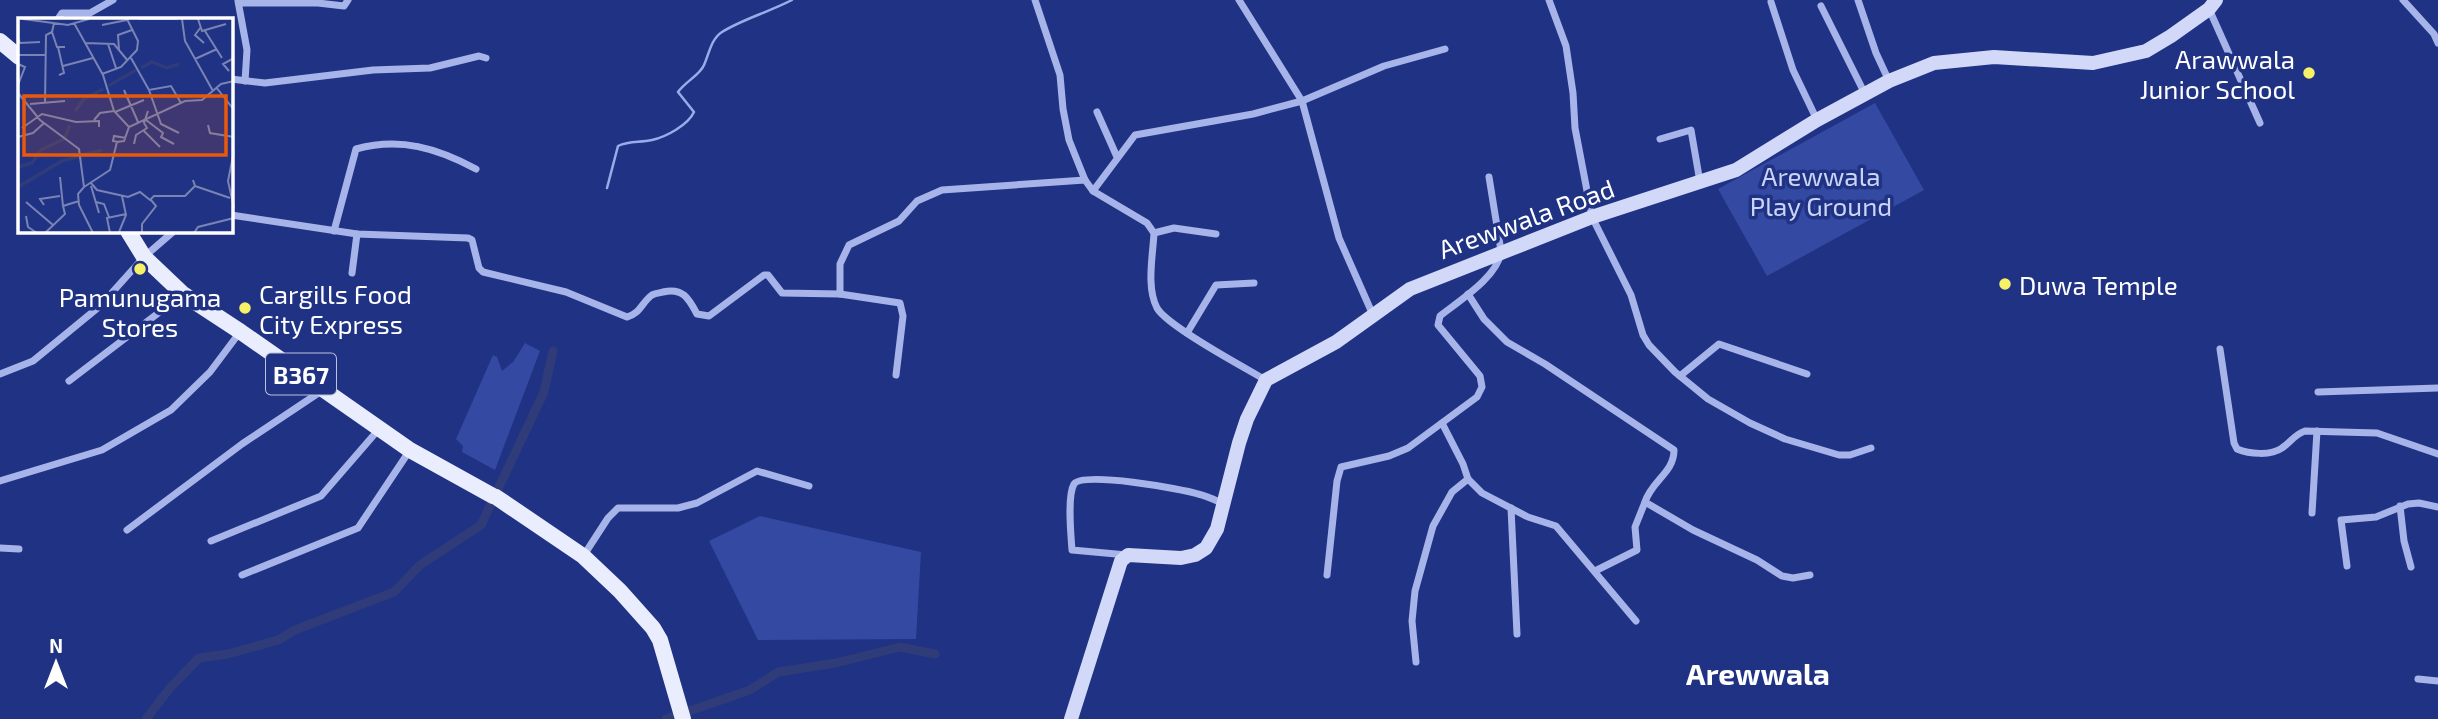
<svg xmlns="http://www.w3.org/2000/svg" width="2438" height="719" viewBox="0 0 2438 719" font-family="'Exo 2',sans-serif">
  <rect width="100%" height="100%" fill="#203283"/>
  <g fill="#3449a1">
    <path d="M1875,103L1924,190L1767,276L1718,189Z"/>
    <path d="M525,343L540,351L495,470L462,452L463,446L456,439L493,355L497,357L502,371L513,362Z"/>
    <path d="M760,516L921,552L916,639L758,640L709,541Z"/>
  </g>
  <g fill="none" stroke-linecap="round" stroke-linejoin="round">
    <path stroke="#9aabea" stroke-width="2.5" d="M607,188L618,146C630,140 639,143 652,140C666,137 688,125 694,112L678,92C686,81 700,75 704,65C709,54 711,39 722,32C743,19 769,12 792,0"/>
    <g stroke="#2f3c79" stroke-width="9">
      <path d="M146,719L170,688L199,658L228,654L278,640L295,630L394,592L420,565L481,525L544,392L553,351"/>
      <path d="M666,719L750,690L778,672L836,663L900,647L935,654"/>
    </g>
    <g stroke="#a7b4e9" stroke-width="7">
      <path d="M1035,0L1060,75L1063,109L1069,140L1085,180L1093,191L1147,223L1154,233C1153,255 1146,287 1157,308C1167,326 1245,368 1266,380"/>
      <path d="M1239,0L1302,101L1339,238L1373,315"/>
      <path d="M1549,0L1566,46L1573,93L1575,128L1592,217L1631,295L1643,335L1649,345L1675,372L1708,399L1750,423L1785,439L1839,455H1850L1871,448"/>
      <path d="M1858,0L1876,53L1889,81"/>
      <path d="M2403,0L2434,34L2438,43"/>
      <path d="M238,1L247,50L245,81"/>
      <path d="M1771,2L1793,70L1817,120"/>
      <path d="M239,3H318L344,6L348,0"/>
      <path d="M1821,6L1865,94"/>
      <path d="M2209,9L2260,123"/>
      <path d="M58,19L62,13H90L113,0"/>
      <path d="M231,79L265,83L373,70L430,68L479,56L486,58"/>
      <path d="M1097,112L1117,157"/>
      <path d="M1660,139L1691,130L1700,182"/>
      <path d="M1093,191L1135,135L1253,114L1302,101L1384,66L1445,49"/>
      <path d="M231,215L357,234L468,238L472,240L479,268L483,272L566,292L627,317C640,314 642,302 652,295C656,293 660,293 663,292C683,287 689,299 697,314L709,316L764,275H768L782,293L840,294L900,303L903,316L896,375"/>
      <path d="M334,231L356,149C400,137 437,148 476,169"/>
      <path d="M1154,233L1174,228L1216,234"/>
      <path d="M352,273L357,234"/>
      <path d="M840,294V264L849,245L899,221L917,201L942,190L1085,180"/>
      <path d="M1468,294L1484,319L1507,342L1545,364L1674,450C1674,473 1652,480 1645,502L1693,530L1757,560L1782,576L1793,578L1810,575"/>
      <path d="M1187,333L1216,285L1254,283"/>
      <path d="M2220,349L2234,443L2237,449C2249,454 2271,456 2282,448C2291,442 2295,434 2305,431L2377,433L2438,454"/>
      <path d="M0,374L33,361L100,306L144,257L174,231"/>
      <path d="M1680,376L1719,344L1807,374"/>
      <path d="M69,381L182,295"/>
      <path d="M2318,392L2438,388"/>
      <path d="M1442,423L1463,464L1468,479L1482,493L1528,517L1556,526L1636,621"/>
      <path d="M0,481L102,450L171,410L210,372L240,332"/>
      <path d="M2400,506L2404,541L2411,567"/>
      <path d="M1511,508L1517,634"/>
      <path d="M2312,513L2317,431"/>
      <path d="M127,530L242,444L323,390"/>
      <path d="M211,541L321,496L379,429"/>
      <path d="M0,548L19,549"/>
      <path d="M584,555L608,518L618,508H678L697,503L757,471L809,486"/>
      <path d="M1127,555L1072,550C1071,536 1067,496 1074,484C1082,471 1182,489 1198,494C1207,496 1215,500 1224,504"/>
      <path d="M2347,566L2341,520L2376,517L2408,504L2419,503L2438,507"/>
      <path d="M1595,571L1637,550L1635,527L1645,502"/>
      <path d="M242,575L358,528L410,450"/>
      <path d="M1327,575L1337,481L1341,467L1389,456L1408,448L1477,397L1482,387L1480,376L1438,325L1440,316C1459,301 1499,276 1501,251L1489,177"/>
      <path d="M1416,662L1412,621L1415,591L1433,526L1452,492L1468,479"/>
      <path d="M2418,679L2438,681"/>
    </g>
    <path stroke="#d2d8f7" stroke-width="14" d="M1071,719L1121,561L1128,555L1181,558L1195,555L1206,548L1217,529L1239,443L1247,419L1266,380L1336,342L1410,289L1592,217L1736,170L1817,120L1889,81L1934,63L1994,57L2093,63L2146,51L2171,36L2209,9L2216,0"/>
    <g stroke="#eaedfe" stroke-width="16">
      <path d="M0,41L19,57"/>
      <path d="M128,231L144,257L183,294L241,332L410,450L493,496"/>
      <path d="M496,497L583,556L620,591L653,628L660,640L683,719"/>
    </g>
  </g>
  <g fill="#f6f167" stroke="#203283" stroke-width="2.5">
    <circle cx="2309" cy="73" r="7"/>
    <circle cx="140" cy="269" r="7"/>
    <circle cx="2005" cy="284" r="7"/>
    <circle cx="245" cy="308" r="7"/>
  </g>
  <g text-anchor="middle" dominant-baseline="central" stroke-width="7" stroke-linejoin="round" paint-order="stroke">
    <rect fill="#203283" stroke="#bcc2da" stroke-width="2" x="266" y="353.5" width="70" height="41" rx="5"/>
    <g font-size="24" font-weight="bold" fill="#fff">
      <text x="301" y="374">B367</text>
    </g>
    <g font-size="26" fill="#fff" stroke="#203283" text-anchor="start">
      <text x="2295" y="58" text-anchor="end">Arawwala<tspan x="2295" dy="30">Junior School</tspan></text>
      <text x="2019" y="284">Duwa Temple</text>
      <text x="259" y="293">Cargills Food<tspan x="259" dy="30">City Express</tspan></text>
      <text x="140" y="296" text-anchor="middle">Pamunugama<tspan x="140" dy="30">Stores</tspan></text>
    </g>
    <g font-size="26" fill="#cbd4f7" stroke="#203283">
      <text x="1821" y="175">Arewwala<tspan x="1821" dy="30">Play Ground</tspan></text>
    </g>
    <g font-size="26" fill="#fff" stroke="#203283">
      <text transform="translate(1526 218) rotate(-20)">Arewwala Road</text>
    </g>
    <g font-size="30" font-weight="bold" fill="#fff" stroke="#203283">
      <text x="1758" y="673">Arewwala</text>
    </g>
  </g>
  <g transform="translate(18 18)">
    <rect width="215" height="215" fill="#203283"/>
    <path fill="none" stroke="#2f3c79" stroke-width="3.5" d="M123,50L134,44L149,50L161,46M90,68L118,52M57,93L66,81L85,71M0,149L14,145L23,132L46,121L52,107M0,169L44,143L84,132"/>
    <path fill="none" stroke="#7984b5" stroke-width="2" d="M5,1L50,7L71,1M121,1H160M164,1L167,23L195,73M180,1L184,13L208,6M56,5L85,57L96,93L111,109M84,7L109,2M183,9L177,17L186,25M187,13L204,40M34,14L39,29H47M0,20L2,25L22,24M67,25L96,26L110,43M90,26L98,50M40,29L46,55L41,57M101,32L100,17L114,12M0,37H27M113,40L131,72L153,68L163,85M177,41L199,31M0,46L7,49L0,67M45,48L75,40M211,53L205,46L216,40M84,56L103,49L119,32L120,23L109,1M198,69L216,92M106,72L120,104M131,72L143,106L161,115M0,75L22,102L61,131L66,169L60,176L61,187L75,215M27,85L28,17L34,14L36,5M12,86L47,83M97,94L126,82M76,102L82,95L96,93M128,102L145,115L143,119L156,126M190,107L192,115L216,119M4,110L24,96L58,104L81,103V109M126,113L142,129M0,119L15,115L26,105M100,124L95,123L96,118L108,120M116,126L118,117L129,110L126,105L130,93M216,133L210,163L216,190M42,159L45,188M73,165L79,172L110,179L122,174L132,182L136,178H167L177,168L175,162M73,168L81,195M177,168L212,180M66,169L92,152L99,124L106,123L111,109L167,83L184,82L203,66L216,63M8,184L35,207M78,184L86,186L91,199M26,187L22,181L42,178M8,198L10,209L19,215M101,214L108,197L104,178M27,215L47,196L45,188L61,183M92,215L89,200L108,196M124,215V206L138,188L133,182M176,215L180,209L216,200"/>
    <path fill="#e8590c" fill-opacity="0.15" stroke="#e8590c" stroke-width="3.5" d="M6,78H208V137H6Z"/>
    <rect width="215" height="215" fill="none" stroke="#fff" stroke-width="3.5"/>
  </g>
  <g transform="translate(56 663)" stroke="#203283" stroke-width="5" paint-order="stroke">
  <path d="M0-5L12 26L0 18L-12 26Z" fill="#ffffff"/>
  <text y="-10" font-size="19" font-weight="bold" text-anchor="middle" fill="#ffffff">N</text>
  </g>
</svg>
